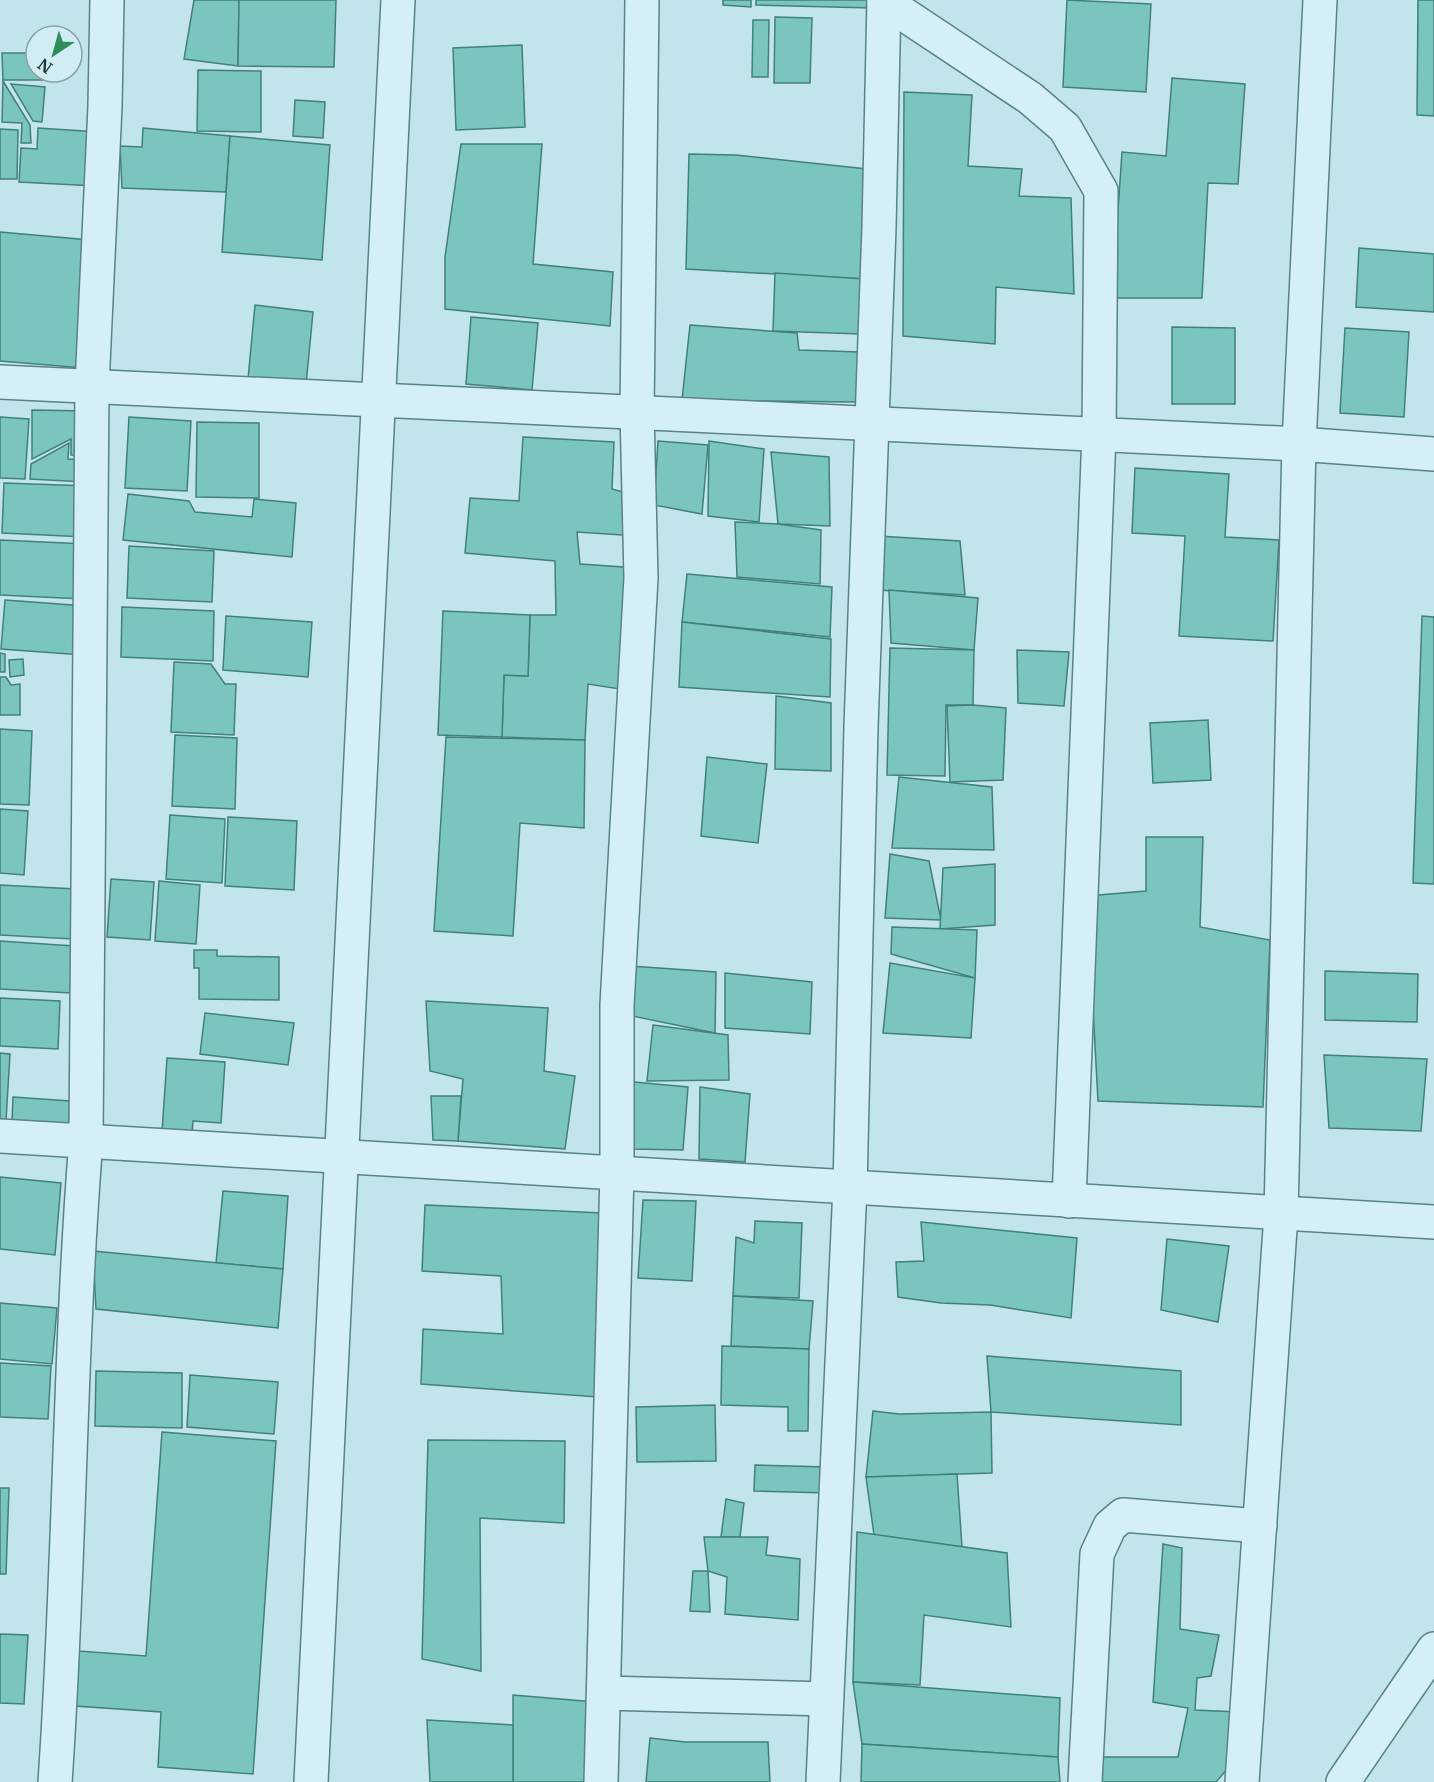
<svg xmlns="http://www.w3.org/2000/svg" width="1434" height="1782" viewBox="0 0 1434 1782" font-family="Merriweather,serif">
  <rect width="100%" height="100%" fill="#c2e4eb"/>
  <g fill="#7ac6be" stroke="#428178" stroke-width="1.5">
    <path d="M194,0H239L238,66L184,59Z"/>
    <path d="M239,0H336L334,67L238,66Z"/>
    <path d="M723,0H751V7L723,5Z"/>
    <path d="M756,0H872V8L756,5Z"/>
    <path d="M1067,0L1151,4L1146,92L1063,87Z"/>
    <path d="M1418,0H1434V116L1417,115Z"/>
    <path d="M775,17L812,18L810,83H774Z"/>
    <path d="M753,20H769L768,77H752Z"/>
    <path d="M522,45L525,127L456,130L453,48Z"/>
    <path d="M2,53H36V72H45L44,80H3Z"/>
    <path d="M198,70L261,71V132L197,131Z"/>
    <path d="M1172,78L1245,84L1238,184L1208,183L1202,298H1112L1122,152L1166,156Z"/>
    <path d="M3,81L30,125L31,143H21L22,123L2,122Z"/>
    <path d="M11,84L45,87L42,122L33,121Z"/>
    <path d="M904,92L972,95L968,166L1022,169L1019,196L1071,198L1074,294L996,287L995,344L903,336Z"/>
    <path d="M295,100L325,102L323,138L293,136Z"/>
    <path d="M38,128L99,132L96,186L19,182L21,148L37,149Z"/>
    <path d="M143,128L230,136L226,192L122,188L120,146L142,147Z"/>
    <path d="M0,129L18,130L17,179H0Z"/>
    <path d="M230,136L330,145L322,260L222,252Z"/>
    <path d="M461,144H542L533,264L613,272L610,326L445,309V257Z"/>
    <path d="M689,154L736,155L867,169L864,279L686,269Z"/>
    <path d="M0,232L90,240L84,368L0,361Z"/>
    <path d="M1359,248L1434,254V312L1356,307Z"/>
    <path d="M775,273L864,279L861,334L773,331Z"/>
    <path d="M255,305L313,312L306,385L248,379Z"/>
    <path d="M471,317L538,323L532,390L466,384Z"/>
    <path d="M690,325L797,333L799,350L860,352L856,402L682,400Z"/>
    <path d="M1172,327L1235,328V404H1172Z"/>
    <path d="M1345,328L1409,332L1404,417L1340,413Z"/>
    <path d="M32,410L88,411V455H71V439L32,459Z"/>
    <path d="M0,417L29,419L25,479L0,478Z"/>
    <path d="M129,417L191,421L187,491L125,488Z"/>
    <path d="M197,422L259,423V498L196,497Z"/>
    <path d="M523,437L614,442L612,489L637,496V536L577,532L580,564L638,568L620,689L588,684L585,740L502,737L504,675L528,676L530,615H556L555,561L465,553L470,498L519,501Z"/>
    <path d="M658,441L708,445L702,514L654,505Z"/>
    <path d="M709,441L764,449L759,522L708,516Z"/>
    <path d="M69,443L68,459L85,460V482L30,479L31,464Z"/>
    <path d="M771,452L829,457L830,526L778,524Z"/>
    <path d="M1135,468L1229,474L1225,537L1279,540L1273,641L1179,636L1185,536L1132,533Z"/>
    <path d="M4,483L88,486L86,537L2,533Z"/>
    <path d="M128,494L189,501L195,512L252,517L254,499L296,503L292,557L123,540Z"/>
    <path d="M735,522L778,524L821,530L820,584L737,577Z"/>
    <path d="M878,536L960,541L965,595L877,590Z"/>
    <path d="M0,540L86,544L83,599L0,595Z"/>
    <path d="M129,546L214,551L212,602L127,598Z"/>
    <path d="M687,574L832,587L830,637L682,622Z"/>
    <path d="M889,590L978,598L974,650L891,643Z"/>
    <path d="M5,600L86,606L83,655L1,649Z"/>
    <path d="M122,607L214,611L213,661L121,657Z"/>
    <path d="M443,611L530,615L528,676L504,675L502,737L438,735Z"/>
    <path d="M226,616L312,622L308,677L223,670Z"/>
    <path d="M1422,616L1434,617V884L1413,883Z"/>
    <path d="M682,622L831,639L830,697L679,687Z"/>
    <path d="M890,648L974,650L973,705H946L945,776L887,775Z"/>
    <path d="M1017,650L1069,652L1064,706L1018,703Z"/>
    <path d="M0,653L5,654V672H0Z"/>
    <path d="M23,659L24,675L10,677L9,660Z"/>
    <path d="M174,662L211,664L225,684H236L234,735L171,732Z"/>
    <path d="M0,677H6L11,685L20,684V715H0Z"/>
    <path d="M776,696L831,703V771L775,769Z"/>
    <path d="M973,705L1006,708L1003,780L950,782L947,706Z"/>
    <path d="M1208,720L1211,780L1153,783L1150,723Z"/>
    <path d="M0,729L32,731L29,805L0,804Z"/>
    <path d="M175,735L237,738L235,809L172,806Z"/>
    <path d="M446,737L585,740L584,828L520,823L513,936L434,931Z"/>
    <path d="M707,757L767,764L758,843L701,836Z"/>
    <path d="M899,777L992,787L994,850L892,848Z"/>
    <path d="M0,809L28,811L24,875L0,873Z"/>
    <path d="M170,815L225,819L222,883L166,879Z"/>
    <path d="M228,817L297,821L294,890L225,886Z"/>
    <path d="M1146,837H1203L1200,927L1270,940L1263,1107L1098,1101L1087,896L1146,891Z"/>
    <path d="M890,854L929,861L941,920L885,918Z"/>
    <path d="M995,864V925L940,929L943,868Z"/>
    <path d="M111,879L154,882L150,940L107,937Z"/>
    <path d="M159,881L200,885L196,944L155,941Z"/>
    <path d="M0,885L76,889L73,939L0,935Z"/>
    <path d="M892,927L977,930L975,978L891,954Z"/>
    <path d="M0,941L74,946L71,993L0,989Z"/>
    <path d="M194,950H217V956L279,957V1000L199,999V968H194Z"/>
    <path d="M890,963L975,978L971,1038L883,1033Z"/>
    <path d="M630,966L716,972L715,1033L632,1016Z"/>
    <path d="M1325,971L1418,974L1417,1022L1325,1020Z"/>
    <path d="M725,973L812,982L810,1034L725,1028Z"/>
    <path d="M0,998L60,1001L58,1049L0,1046Z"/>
    <path d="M426,1001L548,1008L544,1071L575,1076L565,1149L458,1141L463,1079L430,1071Z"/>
    <path d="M205,1013L294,1023L288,1065L200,1054Z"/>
    <path d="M653,1025L728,1035L729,1080L647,1081Z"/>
    <path d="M0,1053L10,1054L6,1121H0Z"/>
    <path d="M1324,1055L1427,1059L1421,1131L1329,1128Z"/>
    <path d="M167,1058L225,1062L221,1123L193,1121L192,1134L162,1132Z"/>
    <path d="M634,1082L688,1087L683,1150L632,1149Z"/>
    <path d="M700,1087L750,1094L745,1162L699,1159Z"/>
    <path d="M431,1096H461L458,1141L433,1140Z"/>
    <path d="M13,1097L70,1101L69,1126L12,1122Z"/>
    <path d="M0,1177L61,1183L55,1255L0,1249Z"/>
    <path d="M223,1191L288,1196L283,1269L216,1263Z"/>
    <path d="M643,1200L696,1201L692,1281L638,1278Z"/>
    <path d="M425,1205L603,1213L598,1397L421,1384L423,1329L503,1334L501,1276L422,1271Z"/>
    <path d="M755,1221L802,1223L799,1298L733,1296L736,1237L754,1243Z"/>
    <path d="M921,1222L1077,1238L1071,1318L990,1305L941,1303L898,1297L896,1262L924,1261Z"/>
    <path d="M1167,1239L1229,1246L1218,1322L1161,1310Z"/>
    <path d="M93,1251L283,1269L278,1328L96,1309Z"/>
    <path d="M733,1296L813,1301L809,1349L731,1346Z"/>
    <path d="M0,1303L57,1308L52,1364L0,1359Z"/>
    <path d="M722,1346L809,1349L808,1431H788V1407L721,1405Z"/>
    <path d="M987,1356L1181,1371V1425L991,1412Z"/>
    <path d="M0,1363L51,1366L48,1419L0,1417Z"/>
    <path d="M96,1371L182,1373V1428L95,1426Z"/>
    <path d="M190,1375L278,1382L274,1434L187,1427Z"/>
    <path d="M715,1405L716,1461L637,1462L636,1407Z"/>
    <path d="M873,1411L899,1414L991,1412L992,1473L866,1477Z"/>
    <path d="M162,1432L276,1441L253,1774L158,1767L161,1712L75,1706L79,1651L146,1656Z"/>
    <path d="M428,1440L565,1441L564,1523L480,1518L481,1671L422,1659Z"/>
    <path d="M755,1465L828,1467V1493L754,1491Z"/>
    <path d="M957,1474L962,1547L874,1535L866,1477Z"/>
    <path d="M0,1488H9L6,1574H0Z"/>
    <path d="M726,1499L744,1503L740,1537H721Z"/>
    <path d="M857,1532L1007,1553L1011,1627L924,1615L920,1685L853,1682Z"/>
    <path d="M704,1537H768L766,1555L800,1559L798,1620L725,1614L727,1577L708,1571Z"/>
    <path d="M1163,1544L1182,1548L1180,1629L1219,1635L1211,1676L1197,1678L1195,1710L1239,1712L1235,1760L1216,1782H1100L1102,1757H1178L1188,1708L1153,1702Z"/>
    <path d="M693,1571H708L710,1612L690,1611Z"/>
    <path d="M0,1634L28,1635L24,1704L0,1703Z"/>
    <path d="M853,1682L1060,1698L1058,1757L862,1744Z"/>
    <path d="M513,1695L595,1702L588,1782H513Z"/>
    <path d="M427,1720L513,1725V1782H430Z"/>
    <path d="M650,1738L685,1742H768L770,1782H646Z"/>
    <path d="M862,1744L1058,1757L1060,1782H861Z"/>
  </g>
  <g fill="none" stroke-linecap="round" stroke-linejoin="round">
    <defs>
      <g id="minor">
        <path d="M884,1L1030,98L1065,128L1101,191L1099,434L1069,1201"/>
        <path d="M0,382L1299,444L1320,0"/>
        <path d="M0,1136L1434,1222"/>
        <path d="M605,1693L826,1699"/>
        <path d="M55,1782C70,1568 69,1354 86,1140L92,386L105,106L107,0"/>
        <path d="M311,1782L398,0"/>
        <path d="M601,1782L617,1172V1005L641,578L637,412L642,0"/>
        <path d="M823,1782L850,1187L861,727L879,227L884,0"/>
        <path d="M1085,1782L1097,1554L1110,1526L1123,1515L1260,1526"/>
        <path d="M1242,1782L1281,1214L1299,444L1434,454"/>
        <path d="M1343,1782L1434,1649"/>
      </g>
    </defs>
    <use href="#minor" stroke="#5a8383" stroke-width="36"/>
    <use href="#minor" stroke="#d4f0f6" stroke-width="33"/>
  </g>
  <g transform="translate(54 54) rotate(216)"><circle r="28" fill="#d1edf3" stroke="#89a3a6" stroke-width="1.5"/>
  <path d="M0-4.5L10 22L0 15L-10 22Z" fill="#2e8e5b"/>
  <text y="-9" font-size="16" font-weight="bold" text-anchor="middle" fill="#1e3433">N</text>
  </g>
</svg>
